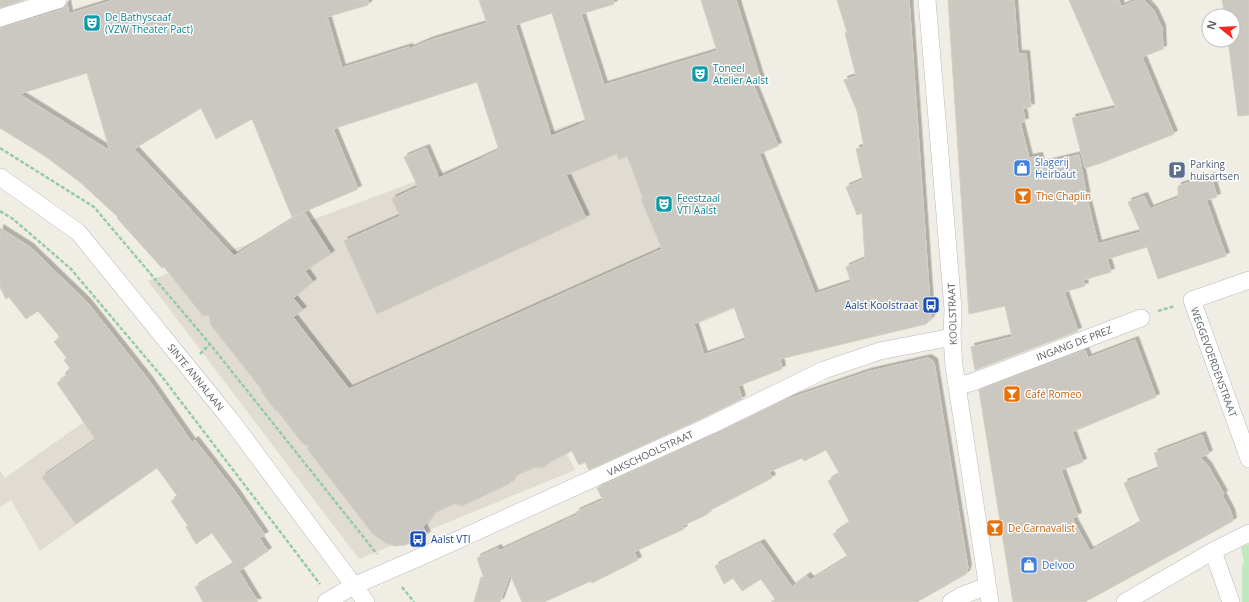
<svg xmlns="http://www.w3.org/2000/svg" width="1249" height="602" viewBox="0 0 1249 602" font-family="'Open Sans',sans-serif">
  <defs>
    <filter id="shadow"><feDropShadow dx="3.5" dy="-3.5" stdDeviation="0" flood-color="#0004"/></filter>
  </defs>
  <rect width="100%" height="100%" fill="#f0ede4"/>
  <g fill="#e0dcd3">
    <path d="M734,89L808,277L536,393L575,470L359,559L148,281L578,121L586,140Z"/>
    <path d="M147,377L193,441L40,551L11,500L0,507V471L5,478Z"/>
  </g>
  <path fill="#c1e9bf" d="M1249,544V602H1242V566L1244,563L1241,547Z"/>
  <g fill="#cbc7c1" stroke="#d5cec2" fill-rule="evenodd" filter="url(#shadow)">
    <path d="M0,0H24L0,8Z"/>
    <path d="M114,0H368V5L327,17L342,68L409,47L410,49L428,41L487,23L479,0H613L614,4L581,14L604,85L717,51L701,0H736L761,81L753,84L778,146L759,154L815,294L851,282L846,267L865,259L862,213L857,215L846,187L863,180L856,149L864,147L857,111L844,80L856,76L845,33L847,32L837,0H909L931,319L926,324L780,359L782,369L738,386L742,399L707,416L589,470L585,462L579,465L572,451L550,462L543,468L536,467L515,476L509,484L462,506L454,504L433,514L423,527L427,535L405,545L395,546L386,543L373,534L308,450V445L303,444L277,410L276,411L261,391L262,390L211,325L209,315L203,316L164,267L162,268L117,218L118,217L81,183L45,156L0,128V28L61,10L67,3L69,14ZM552,13L586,122L551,136L515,25ZM87,73L110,151L19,94ZM477,82L499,150L439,178L426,148L404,157L418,187L392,199L400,216L344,241L377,314L586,218L566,175L617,154L619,160L627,156L643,198L641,199L662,249L349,389L293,317L303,310L293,298L313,282L305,271L331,254L304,212L234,256L134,149L201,108L216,139L252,119L292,217L358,189L333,129ZM734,307L746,340L704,355L694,324Z"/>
    <path d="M948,0H1014L1018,54H1026L1031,107L1023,108L1025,122H1020L1029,158L1039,156L1041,164L1079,155L1087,199L1098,244L1141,232L1128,202L1144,196L1150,209L1178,198V186L1211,176L1217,197L1206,200L1226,256L1158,279L1147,247L1107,259L1111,272L1083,280L1085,286L1064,292L1078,331L975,370L971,347L1012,337L1005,306L969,314Z"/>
    <path d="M1069,0H1119L1121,7L1137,0H1144L1154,11L1162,28L1163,49L1142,57L1174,134L1101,163L1085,168L1072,118L1116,108Z"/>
    <path d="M1222,0H1249V115L1238,116L1228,40H1233V16H1225Z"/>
    <path d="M0,228L30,247L87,302L148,379L192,442L195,440L234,490L265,535L259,538L268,551L239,571L258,602H203L195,587L234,564L212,533L196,544L186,527L188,526L171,501L178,497L157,468L76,524L42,477L96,440L57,383L67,376L65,373L70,368L64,360L67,358L54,342L60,337L38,311L26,319L9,297L6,299L0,287Z"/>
    <path d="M1135,340L1156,397L1072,432L1083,462L1061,470L1078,516L1072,518L1090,551L1141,523L1124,483L1159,469L1154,453L1202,435L1209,454L1200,457L1208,466L1224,494L1222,495L1231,512L1233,521L1085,602H1013L979,390L1085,350L1088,358Z"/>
    <path d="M928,358L934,362L968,568L966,574L917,602H771L775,599L761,579L742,591L733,578L724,584L715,566L761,543L792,587L807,576L811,580L848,557L833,534L850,523L828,481L840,474L826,450L804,461L802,458L769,472L772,478L707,512L708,514L682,526L684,529L634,552L638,560L592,583L591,581L544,602H522L510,574L500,602H474L481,577L484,578L477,558L498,548L499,551L577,515L576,512L603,500L597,488L785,400L867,372Z"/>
  </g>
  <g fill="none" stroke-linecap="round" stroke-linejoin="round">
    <defs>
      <g id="street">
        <path d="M927,0L953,309L952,337L954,366L990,602"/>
        <path d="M0,18L58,0"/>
        <path d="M0,177L78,232L230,419L366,602"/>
        <path d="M1249,280L1192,300L1249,459"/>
        <path d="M957,385L970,383L1141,318"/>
        <path d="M1213,551L1231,602"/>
        <path d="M326,602L353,586L418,558L711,425L824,370L880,351L952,337"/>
        <path d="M951,602L961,596L987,586"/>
        <path d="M1125,602L1213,551L1249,533"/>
      </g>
    </defs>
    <use href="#street" stroke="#b7bbbf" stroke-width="18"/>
    <g stroke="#97cba4" stroke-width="2.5" stroke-dasharray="4 2" stroke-linecap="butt">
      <path d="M0,148L94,207L210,344L377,554"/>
      <path d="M0,211L13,219L71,269L163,378L320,584"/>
      <path d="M1158,311L1175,306"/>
      <path d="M200,354L210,344"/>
      <path d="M402,587L414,602"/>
    </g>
    <use href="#street" stroke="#fff" stroke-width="17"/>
  </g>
  <defs>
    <symbol id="theatre-square" viewBox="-11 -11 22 22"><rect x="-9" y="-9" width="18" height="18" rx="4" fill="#0f9aa8" stroke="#fff"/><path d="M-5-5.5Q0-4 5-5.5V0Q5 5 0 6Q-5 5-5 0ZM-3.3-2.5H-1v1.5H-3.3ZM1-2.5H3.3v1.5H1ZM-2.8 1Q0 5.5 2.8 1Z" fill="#fff"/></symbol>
    <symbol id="shop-square" viewBox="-11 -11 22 22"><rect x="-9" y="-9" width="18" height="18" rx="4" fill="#3f7fe0" stroke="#fff"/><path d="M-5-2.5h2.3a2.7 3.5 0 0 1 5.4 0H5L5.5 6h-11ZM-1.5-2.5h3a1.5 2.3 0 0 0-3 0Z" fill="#fff"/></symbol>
    <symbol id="parking-square" viewBox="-11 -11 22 22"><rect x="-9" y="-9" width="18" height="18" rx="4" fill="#5c6f8a" stroke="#fff"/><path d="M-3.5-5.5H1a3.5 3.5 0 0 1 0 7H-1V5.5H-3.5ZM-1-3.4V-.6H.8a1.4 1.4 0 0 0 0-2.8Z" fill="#fff"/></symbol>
    <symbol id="bar-square" viewBox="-11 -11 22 22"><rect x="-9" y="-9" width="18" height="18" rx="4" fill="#e8710a" stroke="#fff"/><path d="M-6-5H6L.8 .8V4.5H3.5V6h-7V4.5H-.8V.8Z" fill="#fff"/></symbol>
    <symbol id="bus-square" viewBox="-11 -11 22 22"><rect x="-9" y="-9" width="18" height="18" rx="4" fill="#1a4fb4" stroke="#fff"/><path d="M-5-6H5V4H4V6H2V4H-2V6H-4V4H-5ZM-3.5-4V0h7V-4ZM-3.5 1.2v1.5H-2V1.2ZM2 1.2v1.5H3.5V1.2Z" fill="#fff"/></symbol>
  </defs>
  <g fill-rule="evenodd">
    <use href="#theatre-square" x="82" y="13" width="20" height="20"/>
    <use href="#theatre-square" x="690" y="64" width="20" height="20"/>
    <use href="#shop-square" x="1012" y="158" width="20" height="20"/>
    <use href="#parking-square" x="1167" y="160" width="20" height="20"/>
    <use href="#bar-square" x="1013" y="186" width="20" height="20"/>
    <use href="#theatre-square" x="654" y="194" width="20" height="20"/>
    <use href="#bus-square" x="921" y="295" width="20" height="20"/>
    <use href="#bar-square" x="1002" y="384" width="20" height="20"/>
    <use href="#bar-square" x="985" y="518" width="20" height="20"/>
    <use href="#bus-square" x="408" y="529" width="20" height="20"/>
    <use href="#shop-square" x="1019" y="555" width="20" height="20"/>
  </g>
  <g text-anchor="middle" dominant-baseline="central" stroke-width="3" stroke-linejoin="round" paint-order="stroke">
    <g font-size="10" fill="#0d838f" stroke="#fff" text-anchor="start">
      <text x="105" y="17">De Bathyscaaf<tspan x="105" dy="12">(VZW Theater Pact)</tspan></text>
      <text x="713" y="68">Toneel<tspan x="713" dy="12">Atelier Aalst</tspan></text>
      <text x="677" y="198">Feestzaal<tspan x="677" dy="12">VTI Aalst</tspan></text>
    </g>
    <g font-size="10" fill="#366cbe" stroke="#fff" text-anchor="start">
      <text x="1035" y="162">Slagerij<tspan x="1035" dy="12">Heirbaut</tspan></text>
      <text x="1042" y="565">Delvoo</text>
    </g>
    <g font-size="10" fill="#4e5e75" stroke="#fff" text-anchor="start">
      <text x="1190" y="164">Parking<tspan x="1190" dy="12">huisartsen</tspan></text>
    </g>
    <g font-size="10" fill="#c56008" stroke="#fff" text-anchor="start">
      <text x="1036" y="196">The Chaplin</text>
      <text x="1025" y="394">Café Romeo</text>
      <text x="1008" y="528">De Carnavalist</text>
    </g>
    <g font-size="10" fill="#164399" stroke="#fff" text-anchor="end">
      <text x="918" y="305">Aalst Koolstraat</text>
      <text x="431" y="539" text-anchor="start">Aalst VTI</text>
    </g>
    <g font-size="10" fill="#5c6166" stroke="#fff">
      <text transform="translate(952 314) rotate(-92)">KOOLSTRAAT</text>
      <text transform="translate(1074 343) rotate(-21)">INGANG DE PREZ</text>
      <text transform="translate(1214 362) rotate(70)">WEGGEVOERDENSTRAAT</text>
      <text transform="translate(196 377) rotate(51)">SINTE ANNALAAN</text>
      <text transform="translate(650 453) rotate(-25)">VAKSCHOOLSTRAAT</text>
    </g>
  </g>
  <g transform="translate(1221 28) rotate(288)"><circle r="19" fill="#ffffff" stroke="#bec0c2"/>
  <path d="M0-3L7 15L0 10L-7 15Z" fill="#f72a23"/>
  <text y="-6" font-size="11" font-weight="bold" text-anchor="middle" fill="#5c6166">N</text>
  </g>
</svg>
